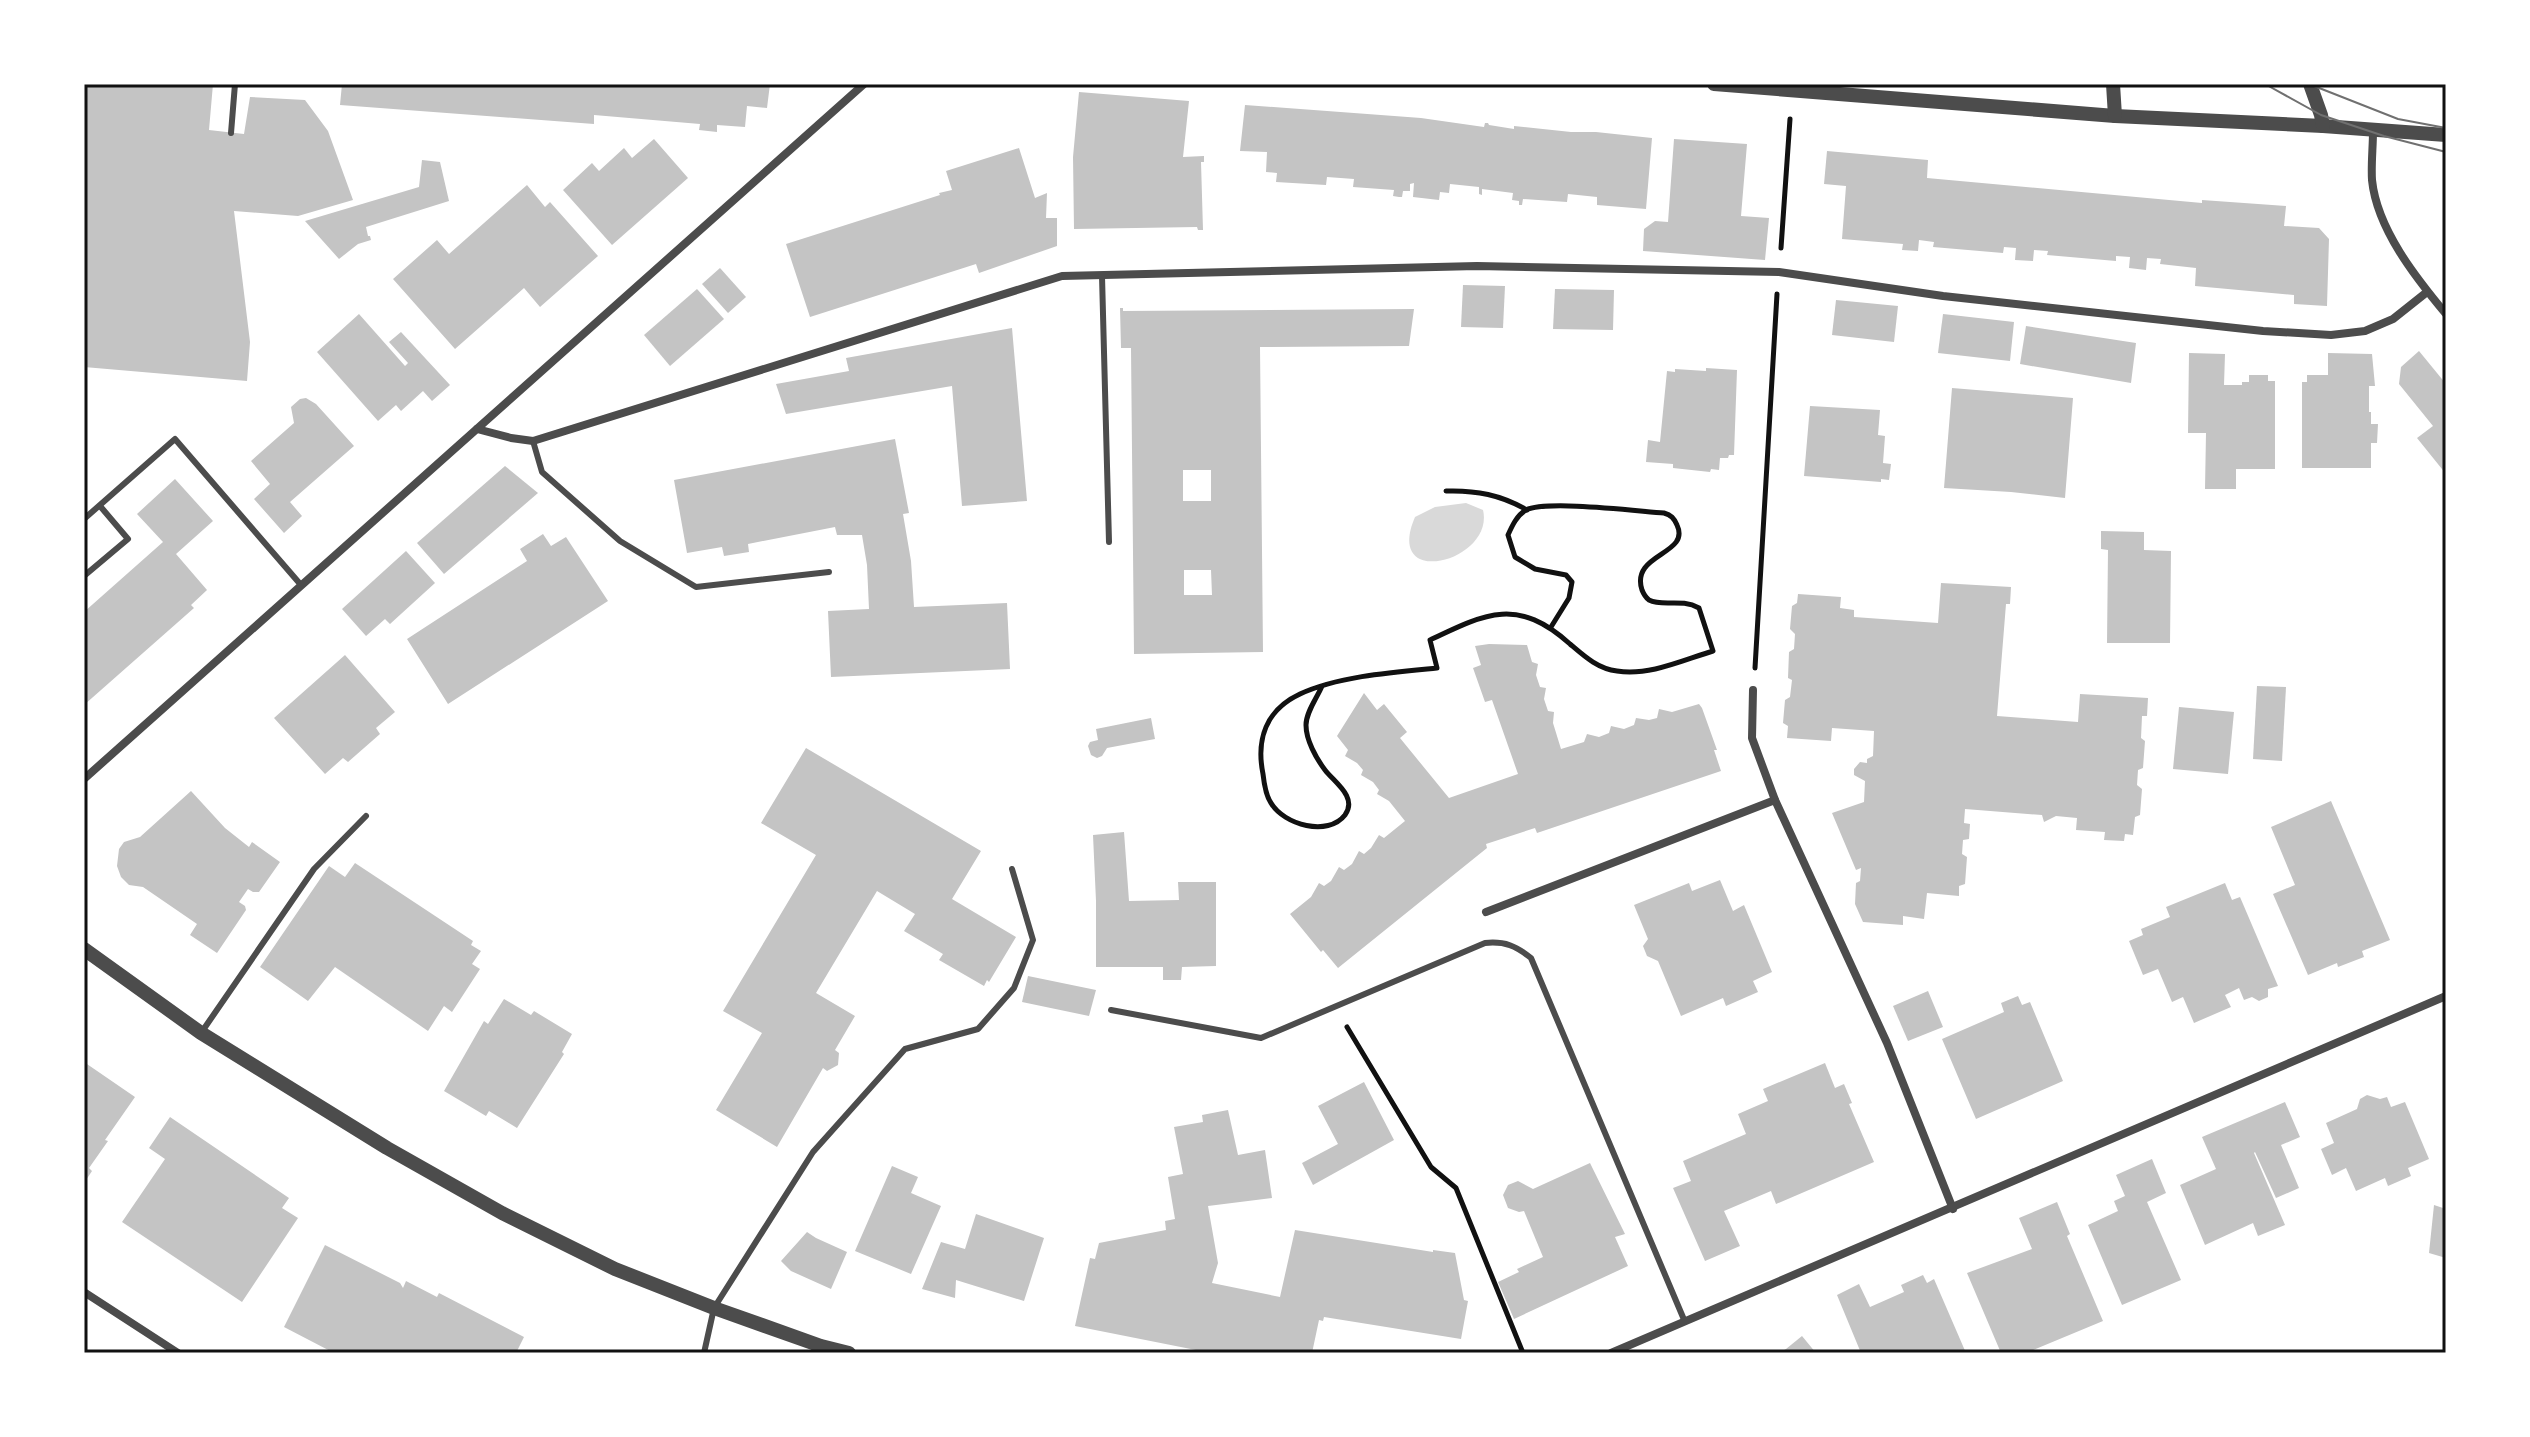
<svg xmlns="http://www.w3.org/2000/svg" width="2530" height="1437" viewBox="0 0 2530 1437" font-family="'Fira Sans',sans-serif">
  <rect width="100%" height="100%" fill="#fff"/>
  <path fill="#d9d9d9" d="M1466,503L1483,510C1495,561 1383,591 1415,517L1435,507Z"/>
  <g fill="#c4c4c4" fill-rule="evenodd">
    <path d="M84,84H213L209,130L244,134L250,97L305,100L328,131L353,200L298,216L234,211L250,342L247,381L84,367Z"/>
    <path d="M342,84H770L767,108L747,106L745,127L717,125V132L699,130L700,124L594,115V124L340,105Z"/>
    <path d="M1079,92L1189,101L1183,157L1204,156V162H1201L1203,230H1198L1197,227L1074,229L1073,157Z"/>
    <path d="M1245,105L1421,118L1484,127L1485,123H1488L1489,125L1514,129V126L1571,132H1596L1652,138L1646,209L1597,205V197L1568,194L1567,202L1523,199L1522,205H1519V201L1512,200L1513,193L1482,189V195L1479,194V187L1450,184L1449,193L1440,192L1439,200L1413,197L1414,183L1410,184V191H1403L1402,197H1399L1393,196L1394,190L1353,187L1354,179L1327,177L1326,185L1276,182L1277,173L1266,172L1267,152L1240,151Z"/>
    <path d="M654,139L688,178L612,245L563,190L592,163L599,171L624,148L632,158Z"/>
    <path d="M1674,139L1747,144L1741,216L1769,218L1765,260L1643,251L1644,229L1655,221L1668,222Z"/>
    <path d="M1019,148L1035,198L1047,193L1046,218H1057V246L979,273L976,264L810,317L786,244L940,195L939,193L952,190L946,171Z"/>
    <path d="M1827,151L1928,160L1927,178L2202,203V200L2286,206L2284,226L2319,228L2329,239L2327,306L2294,304V295L2195,286L2196,268L2160,264L2161,259L2147,258L2146,270L2129,268L2130,257L2116,256V261L2047,255L2048,251L2034,250L2033,261L2015,260L2016,248L2004,247L2003,253L1933,247L1934,242L1919,240L1918,251L1902,250L1903,244L1842,239L1846,186L1824,184Z"/>
    <path d="M422,160L440,162L449,201L366,227L368,236H370L371,240L358,244L339,259L305,221L419,187Z"/>
    <path d="M527,185L545,207L550,202L598,256L540,307L524,288L455,349L393,279L437,240L449,254Z"/>
    <path d="M720,268L746,297L728,313L702,284Z"/>
    <path d="M1463,285L1505,286L1503,328L1461,327Z"/>
    <path d="M697,289L724,319L670,366L644,335Z"/>
    <path d="M1555,289L1614,290L1613,330L1553,329Z"/>
    <path d="M1836,300L1898,306L1894,342L1832,335Z"/>
    <path d="M1120,308H1123V311L1414,309L1409,346L1260,347L1263,652L1134,654L1131,348H1121ZM1183,470H1211V501H1183ZM1184,570H1211L1212,595H1184Z"/>
    <path d="M359,314L405,366L408,363L389,342L401,332L450,385L432,401L423,391L401,411L396,405L378,421L317,352Z"/>
    <path d="M1943,314L2014,322L2010,361L1938,353Z"/>
    <path d="M2026,326L2136,343L2131,383L2020,364Z"/>
    <path d="M1012,328L1027,501L962,506L952,386L786,414L776,384L849,371L846,358Z"/>
    <path d="M2419,351L2446,384V474L2417,438L2433,426L2399,384L2401,367Z"/>
    <path d="M2189,353L2225,354L2224,385H2242V382H2249V375H2268V381H2275V469H2236V489H2205L2206,433H2188Z"/>
    <path d="M2328,353L2372,354L2375,386H2369V412H2371V424H2378L2377,443H2371V468H2302V382H2307V375H2328Z"/>
    <path d="M1706,368L1737,370L1734,455H1729L1728,458H1720L1719,470L1711,469L1710,472L1673,468V464L1646,462L1648,440L1660,442L1667,371L1675,372V369L1706,371Z"/>
    <path d="M1952,388L2073,398L2065,498L2011,492L1944,488Z"/>
    <path d="M306,398L316,404L354,446L290,502L302,516L284,533L254,499L270,484L251,461L294,423L291,407L300,399Z"/>
    <path d="M1810,406L1880,410L1878,435L1885,436L1883,463L1891,464L1889,480L1881,479V482L1804,476Z"/>
    <path d="M895,439L909,513L903,514L911,561L914,607L1007,603L1010,669L831,677L828,611L869,609L867,565L862,535H837L835,527L748,544L749,552L724,556L722,547L687,553L674,480Z"/>
    <path d="M505,466L538,493L444,574L417,543Z"/>
    <path d="M175,479L213,521L176,554L207,590L191,605L194,608L84,705V612L163,542L137,514Z"/>
    <path d="M2101,531L2144,532V550L2171,551L2170,643H2107L2108,550L2101,549Z"/>
    <path d="M543,534L551,546L566,537L608,601L448,704L407,639L527,561L520,549Z"/>
    <path d="M406,551L435,583L390,624L385,619L366,636L342,609Z"/>
    <path d="M1941,583L2011,587L2010,604H2006L1997,716L2078,722L2080,694L2148,698L2147,716H2142L2141,738L2145,741L2143,768L2138,770L2137,785L2142,789L2140,815L2135,817L2133,835L2125,834L2124,841L2104,840L2105,832L2076,830L2077,818L2056,816L2044,822L2042,815L1965,809L1964,823L1970,824L1969,839L1963,840L1962,854L1967,857L1965,884L1959,886V896L1927,893L1924,919L1903,916V925L1863,922L1855,904L1856,883L1860,881L1861,868L1856,870L1832,813L1864,802L1865,781L1854,775V769L1860,762L1867,763V759L1873,756L1874,731L1832,728L1831,741L1787,738L1788,726L1783,723L1785,700L1790,697L1792,680L1788,678L1789,652L1794,649L1795,634L1790,629L1792,606L1797,603L1798,594L1841,597L1840,608L1854,610V617L1938,623Z"/>
    <path d="M1489,644L1527,645L1532,662L1538,664L1536,675L1540,687L1546,688L1544,699L1548,711L1554,712L1553,723L1561,749L1584,742L1587,734L1599,737L1609,733L1611,726L1624,729L1634,725L1636,718L1649,720L1657,718L1659,709L1672,712L1699,704L1702,708L1717,750H1714L1721,771L1537,833L1535,828L1486,844L1487,848L1338,968L1323,950L1321,952L1290,914L1311,897L1319,883L1324,886L1331,881L1339,867L1344,870L1352,864L1359,851L1364,854L1371,848L1379,835L1384,838L1405,821L1389,801L1377,794L1379,790L1373,782L1361,775L1363,770L1357,763L1345,756L1348,750L1337,736L1364,693L1377,710L1384,704L1407,732L1400,738L1449,798L1518,774L1492,700L1485,702L1473,668L1481,665L1475,646Z"/>
    <path d="M345,655L395,712L376,728L380,734L348,762L343,758L325,774L274,718Z"/>
    <path d="M2257,686L2286,687L2282,761L2253,759Z"/>
    <path d="M2179,707L2234,712L2228,774L2173,769Z"/>
    <path d="M1151,718L1155,739L1107,748L1102,756L1097,758L1091,755L1088,746L1090,742L1098,740L1096,729Z"/>
    <path d="M806,748L981,851L952,899L1016,937L989,982L987,980L984,986L939,960L943,954L904,931L915,914L877,891L816,993L855,1016L835,1050L839,1053L838,1065L827,1071L823,1068L777,1147L716,1110L762,1033L723,1011L816,855L761,823Z"/>
    <path d="M191,791L225,828L249,847L252,842L280,862L259,892H253L248,889L239,902L245,906L246,910L217,953L190,935L197,924L143,887L129,885L121,877L117,866L119,849L124,842L140,837Z"/>
    <path d="M2331,801L2390,940L2362,951L2364,957L2338,967L2337,963L2308,975L2273,894L2295,885L2271,827Z"/>
    <path d="M1124,832L1129,901L1179,900L1178,882H1216V966L1182,967L1181,980H1163V967H1096V901L1093,835Z"/>
    <path d="M355,863L473,941L471,945L481,951L472,964L480,969L452,1012L444,1006L428,1031L335,967L308,1001L260,967L329,866L345,877Z"/>
    <path d="M1720,880L1733,911L1744,905L1772,972L1753,981L1758,992L1726,1006L1723,998L1681,1016L1658,961L1647,956L1643,946L1648,939L1634,905L1689,883L1692,891Z"/>
    <path d="M2225,883L2232,900L2240,897L2278,986L2268,989V997L2259,1001L2252,997L2244,1000L2239,988L2225,995L2231,1007L2194,1023L2183,997L2172,1002L2158,969L2143,975L2129,941L2143,935L2141,929L2170,917L2166,907Z"/>
    <path d="M1028,976L1096,990L1089,1016L1022,1002Z"/>
    <path d="M1928,991L1943,1027L1908,1041L1893,1006Z"/>
    <path d="M2018,996L2022,1005L2030,1002L2063,1081L1976,1119L1942,1039L2004,1012L2001,1003Z"/>
    <path d="M504,999L531,1015L534,1011L572,1034L562,1052L564,1054L517,1128L489,1111L486,1116L444,1091L484,1021L488,1024Z"/>
    <path d="M84,1062L135,1097L105,1140L108,1141L89,1168L92,1171L84,1183Z"/>
    <path d="M1825,1063L1835,1088L1844,1084L1852,1103L1849,1104L1874,1162L1776,1204L1771,1191L1724,1211L1740,1246L1705,1261L1673,1188L1691,1181L1683,1161L1746,1134L1738,1114L1768,1101L1763,1089Z"/>
    <path d="M1364,1082L1394,1140L1313,1185L1302,1163L1338,1144L1318,1106Z"/>
    <path d="M2367,1095L2380,1099L2387,1097L2391,1107L2405,1102L2429,1159L2408,1168L2411,1176L2388,1186L2385,1178L2356,1191L2346,1168L2332,1175L2321,1149L2334,1143L2326,1123L2357,1109L2360,1099Z"/>
    <path d="M2285,1102L2300,1137L2281,1145L2299,1188L2276,1198L2255,1152L2254,1153L2285,1225L2258,1236L2253,1223L2205,1245L2180,1185L2216,1169L2202,1137Z"/>
    <path d="M1228,1110L1238,1155L1265,1150L1272,1198L1208,1206L1218,1263L1212,1283L1280,1297L1295,1230L1433,1252V1250L1455,1253L1464,1300L1468,1301L1461,1339L1324,1317L1323,1321L1319,1320L1312,1353H1211L1075,1326L1090,1258L1095,1259L1099,1243L1166,1230L1165,1221L1175,1219L1168,1177L1183,1174L1174,1127L1203,1122L1202,1115Z"/>
    <path d="M170,1117L289,1198L282,1208L298,1218L242,1302L122,1222L165,1159L149,1148Z"/>
    <path d="M2152,1159L2166,1193L2147,1202L2181,1280L2122,1305L2088,1225L2118,1211L2114,1201L2125,1196L2116,1175Z"/>
    <path d="M1590,1163L1625,1234L1615,1237L1628,1266L1514,1319L1498,1282L1519,1272L1517,1269L1543,1257L1524,1211L1519,1212L1508,1208L1503,1195L1508,1185L1518,1181L1533,1189Z"/>
    <path d="M892,1166L918,1177L911,1193L941,1206L911,1274L855,1251Z"/>
    <path d="M2057,1202L2070,1234L2067,1236L2103,1321L2026,1353H2001L1967,1273L2032,1249L2019,1218Z"/>
    <path d="M2434,1205L2446,1209V1258L2429,1253Z"/>
    <path d="M976,1214L1044,1238L1024,1301L956,1280L955,1298L922,1289L941,1242L965,1249Z"/>
    <path d="M807,1232L816,1238L847,1252L831,1289L791,1271L781,1261Z"/>
    <path d="M325,1245L400,1283L403,1288L406,1281L437,1297L439,1293L524,1337L516,1353H334L284,1327Z"/>
    <path d="M1923,1275L1927,1283L1934,1279L1966,1353H1861L1837,1295L1859,1284L1870,1307L1904,1292L1901,1285Z"/>
    <path d="M1802,1336L1816,1353H1779L1786,1349Z"/>
  </g>
  <g fill="none" stroke-linecap="round" stroke-linejoin="round">
    <g stroke="#111" stroke-width="5">
      <path d="M1781,248L1790,119"/>
      <path d="M1446,491C1476,490 1501,495 1527,510"/>
      <path d="M1755,668L1777,294"/>
      <path d="M1322,686C1317,698 1306,712 1306,725C1306,740 1316,758 1325,770C1334,782 1358,797 1345,815C1328,837 1284,825 1271,803C1266,796 1264,783 1263,774C1256,739 1266,710 1300,694C1339,676 1395,672 1437,668L1430,640C1486,613 1518,597 1570,644C1584,656 1598,669 1617,671C1650,676 1683,660 1713,651L1699,608C1681,598 1663,607 1649,600C1645,597 1644,595 1642,590C1630,553 1691,555 1677,525C1674,518 1671,515 1664,513C1636,511 1547,500 1526,510C1517,515 1512,526 1508,535L1515,557L1535,569L1566,575L1572,582L1569,598L1551,627"/>
      <path d="M1347,1027L1431,1167L1456,1188L1523,1353"/>
    </g>
    <g stroke="#4c4c4c" stroke-width="6">
      <path d="M231,133L235,84"/>
      <path d="M1102,276L1109,542"/>
      <path d="M533,441L542,472L620,541L696,587L829,572"/>
      <path d="M84,519L175,439L301,585"/>
      <path d="M84,576L128,539L100,506"/>
      <path d="M1111,1010L1261,1038L1485,943C1505,941 1516,946 1531,958L1685,1322"/>
      <path d="M201,1033L314,869L366,816"/>
      <path d="M704,1353L714,1308L813,1152L905,1049L978,1029L1014,988L1033,940L1012,869"/>
    </g>
    <g stroke="#4c4c4c" stroke-width="8">
      <path d="M2373,131C2373,147 2371,164 2372,180C2377,229 2416,278 2446,314"/>
      <path d="M477,429L511,438L533,441L1062,276L1477,266L1779,272L1943,296L2263,331L2331,335L2365,331L2393,319L2427,292"/>
      <path d="M1753,690L1752,738L1775,800L1887,1043L1953,1209"/>
      <path d="M84,779L864,84"/>
      <path d="M1486,912L1775,800"/>
      <path d="M84,1292L178,1353"/>
      <path d="M1611,1353L2446,996"/>
    </g>
    <g stroke="#4c4c4c" stroke-width="14">
      <path d="M1714,84L2115,116L2323,126L2446,135"/>
      <path d="M2113,84L2115,116"/>
      <path d="M2310,84L2321,115L2323,126"/>
      <path d="M84,949L201,1033L387,1148L502,1213L615,1269L714,1308L821,1346L849,1353"/>
    </g>
    <g stroke="#707070" stroke-width="2">
      <path d="M2265,84L2321,115L2384,136L2446,152"/>
      <path d="M2309,84L2398,119L2446,128"/>
    </g>
  </g>
  <rect width="2530" height="1437" fill="none" stroke="#ffffff" stroke-width="172"/>
  <rect x="86" y="86" width="2358" height="1265" fill="none" stroke="#111" stroke-width="3"/>
</svg>
